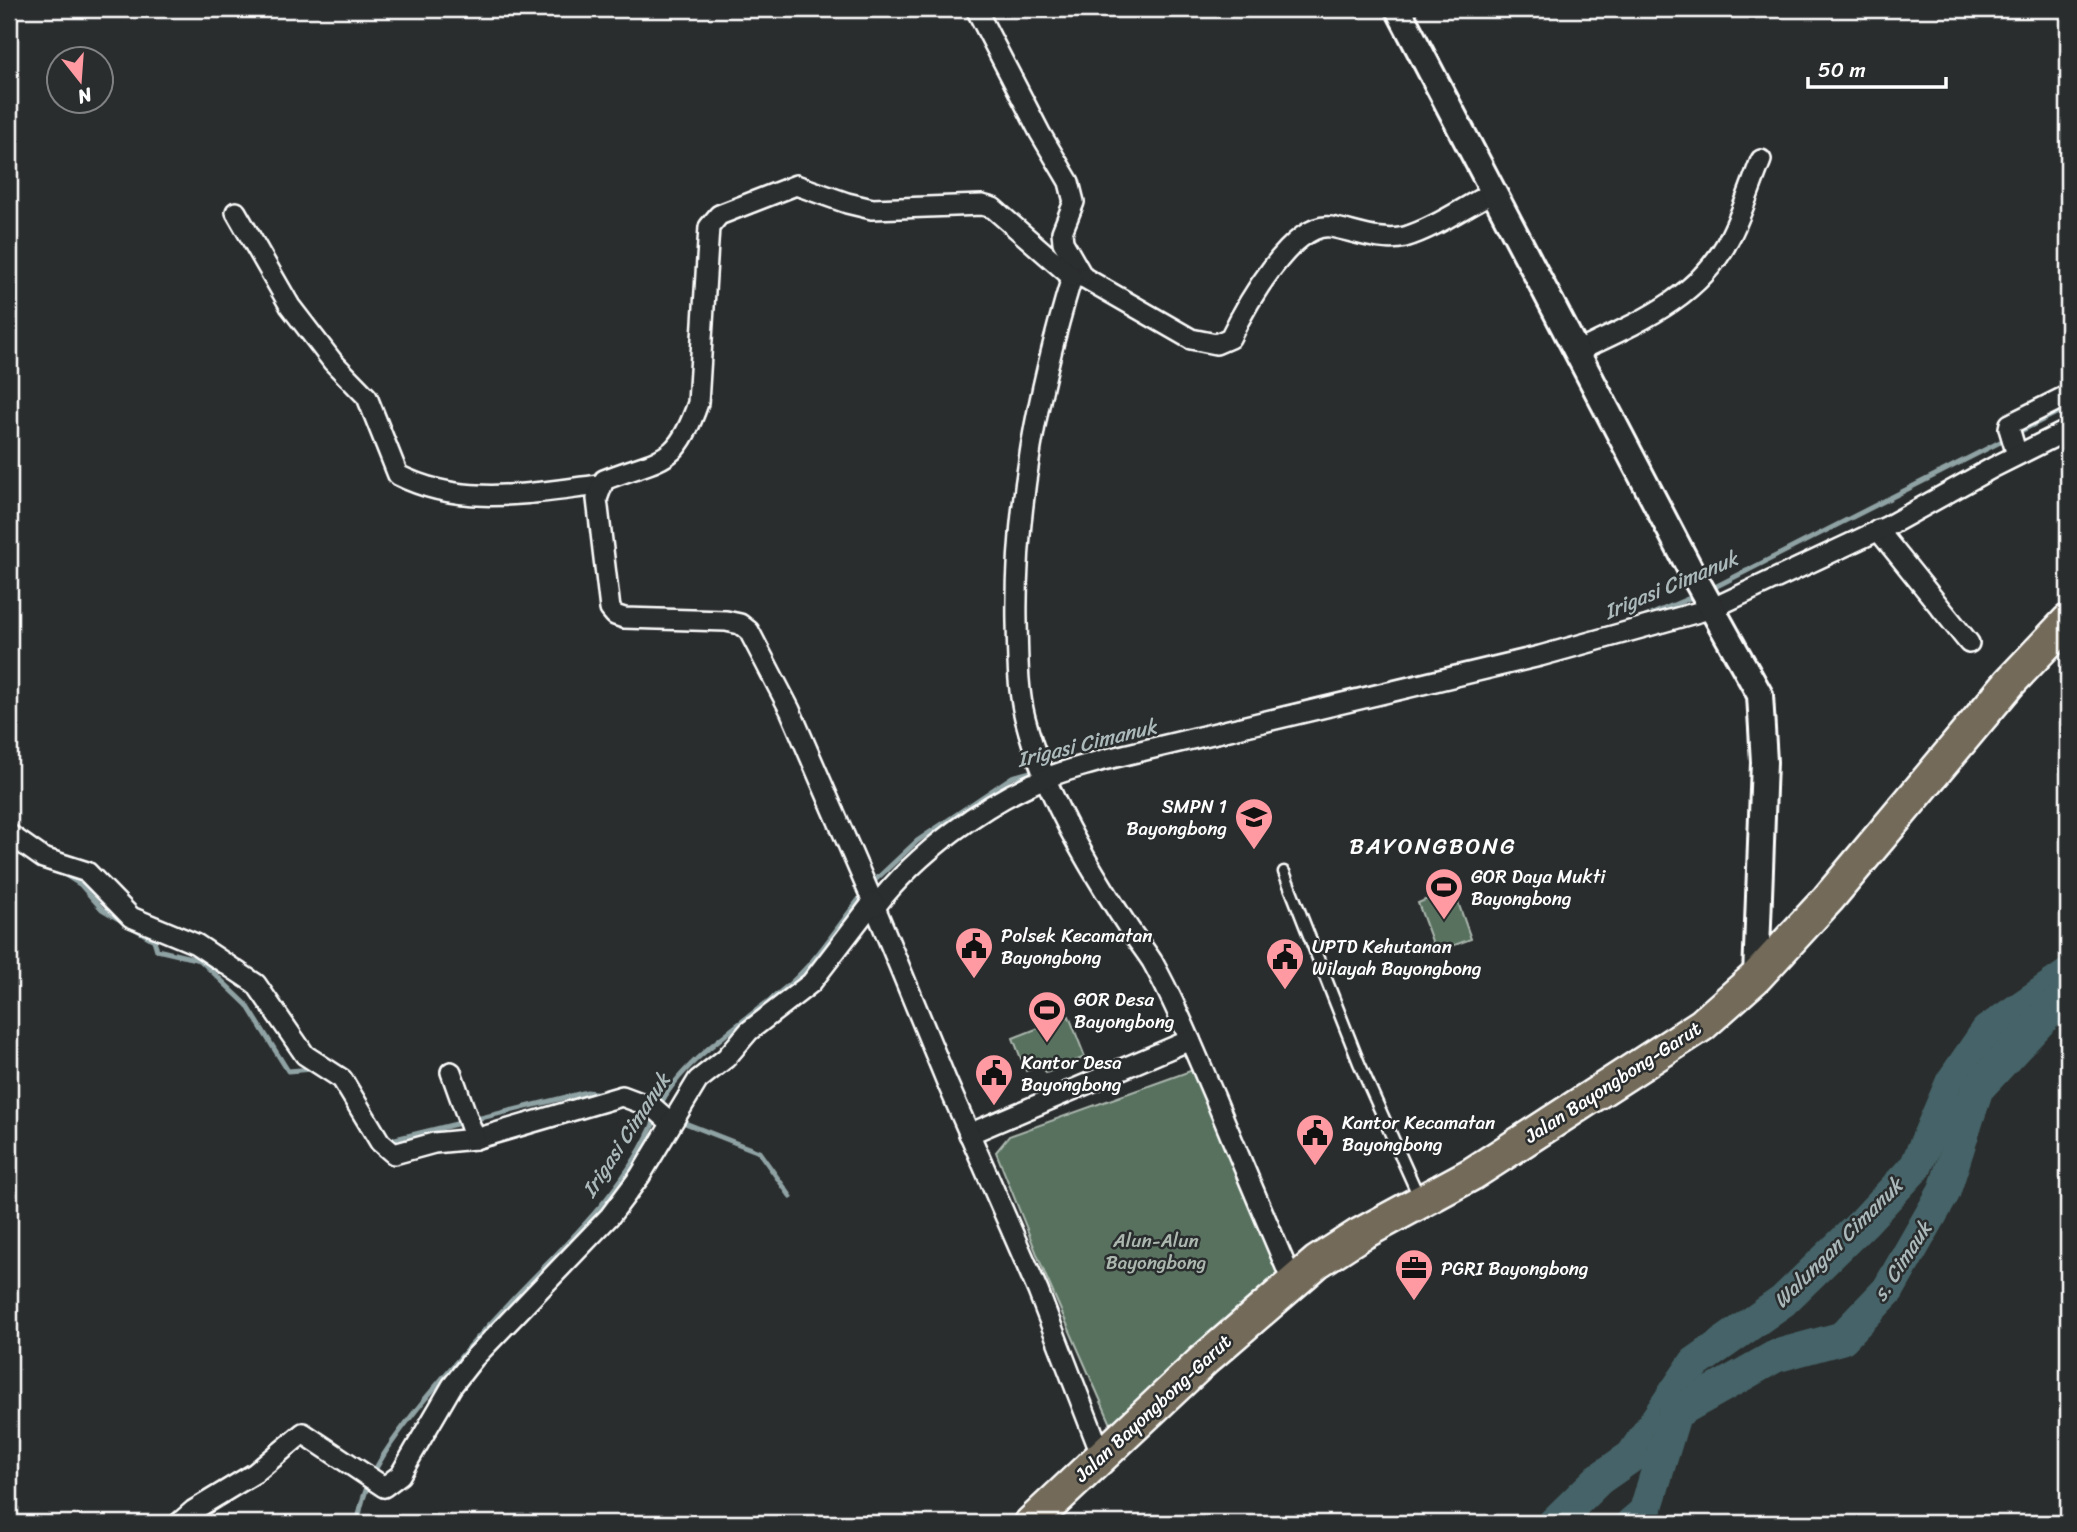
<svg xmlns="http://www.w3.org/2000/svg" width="2077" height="1532" viewBox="0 0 2077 1532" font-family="Sriracha,sans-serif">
  <rect width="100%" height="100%" fill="#2a2d2e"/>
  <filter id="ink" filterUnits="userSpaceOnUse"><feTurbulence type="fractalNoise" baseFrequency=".0143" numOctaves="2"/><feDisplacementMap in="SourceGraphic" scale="14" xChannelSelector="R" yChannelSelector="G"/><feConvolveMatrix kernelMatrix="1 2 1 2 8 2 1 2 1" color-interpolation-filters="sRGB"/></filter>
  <g filter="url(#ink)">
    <g fill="#58715f" stroke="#acb8af" stroke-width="2">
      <path d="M1453,888L1471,939L1436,952L1418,903Z"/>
      <path d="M1069,1016L1085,1057L1046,1073L1042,1065L1026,1071L1013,1038Z"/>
      <path d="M1193,1070L1295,1282L1118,1440L1047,1279L996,1152L1009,1136Z"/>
    </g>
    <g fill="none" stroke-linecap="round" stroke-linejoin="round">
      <g stroke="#8fa2a4" stroke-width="5">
        <path d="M2015,434L2068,407"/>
        <path d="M1709,590L2006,439"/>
        <path d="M1638,620L1697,595"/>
        <path d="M62,873L81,885L102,909L154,940L157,950L200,960L247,1005L288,1071L313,1069"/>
        <path d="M869,886L917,841L1012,777L1038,770"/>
        <path d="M659,1108C679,1060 754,1016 792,982C819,958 841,922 863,894"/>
        <path d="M680,1121L759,1152L791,1197"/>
        <path d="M387,1141L587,1092L603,1094"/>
        <path d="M358,1523C363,1476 396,1435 425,1399C454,1364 485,1329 516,1296C568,1242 628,1188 656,1117"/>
      </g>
      <g stroke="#456467" stroke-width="33">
        <path d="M1554,1523L1599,1479L1632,1456L1695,1363L1783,1301L1864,1222L1916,1166L1952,1082L1987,1031L2068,975"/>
        <path d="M1632,1523L1645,1512L1675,1413L1776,1356L1842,1338L1888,1290L1944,1192L1977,1089L2057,1003L2068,998"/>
      </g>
      <defs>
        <path id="service" d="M1284,872L1359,1063L1419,1197"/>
        <g id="minor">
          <path d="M976,9L1040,133L1069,182L1074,202L1062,232L1063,242L1083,277L1191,339L1216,344L1230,338C1244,309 1292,221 1331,227C1354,231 1381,243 1405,237C1435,228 1464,207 1492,193"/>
          <path d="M236,212L290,306L333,362L367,397L398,475C463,508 530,493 600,485"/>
          <path d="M1083,277H1072C1038,390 1015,504 1017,622C1018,654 1017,687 1025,718C1044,793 1088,866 1130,930C1137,940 1145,950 1152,961C1176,1004 1195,1052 1215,1098C1240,1159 1266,1220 1292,1281"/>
          <path d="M1576,352C1635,324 1701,298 1731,235C1743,211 1751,185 1761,160"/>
          <path d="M2017,455L2009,428L2010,424L2068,395"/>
          <path d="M1878,530L1969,643"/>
          <path d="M9,834L43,858L87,872L131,917L196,944L256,984L305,1055L342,1079L380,1142L394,1154L434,1143L475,1139L622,1096L654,1108L670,1122"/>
          <path d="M873,902L790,710L749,631L740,624L726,621L624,618L615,615L610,609L597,499L604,480C661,457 676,467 698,403L709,227L719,215L796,185L847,203L872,209L982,205L993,208L1072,277"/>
          <path d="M451,1072L475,1139"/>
          <path d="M969,1134L1190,1040"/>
          <path d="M1101,1454L1038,1291L946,1080L877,912L876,906C916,854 985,802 1046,778C1065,770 1084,766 1103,760L1540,656L1713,608L1888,526L1994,467L2068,430"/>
          <path d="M179,1523L194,1510L255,1473L303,1433L384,1487L400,1475L452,1386L474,1358L610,1216L640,1176L698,1080L726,1058L749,1031L811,983L873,902L876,906"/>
        </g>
        <path id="tertiary" d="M1398,9L1690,569L1760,695L1764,762L1756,977"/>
        <path id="primary" d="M1031,1523L1204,1360L1317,1262L1359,1235L1472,1174L1702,1025L1756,977L1828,899L2010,682L2068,621"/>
      </defs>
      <use href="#service" stroke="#fff" stroke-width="15"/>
      <use href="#minor" stroke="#fff" stroke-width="24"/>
      <use href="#tertiary" stroke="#fff" stroke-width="30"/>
      <use href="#primary" stroke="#fff" stroke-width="37"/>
      <use href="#service" stroke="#2a2d2e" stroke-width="10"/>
      <use href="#minor" stroke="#2a2d2e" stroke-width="19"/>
      <use href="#tertiary" stroke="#2a2d2e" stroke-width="24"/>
      <use href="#primary" stroke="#736b5a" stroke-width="32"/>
    </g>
  </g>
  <defs>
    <symbol id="school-pin" viewBox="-11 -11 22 30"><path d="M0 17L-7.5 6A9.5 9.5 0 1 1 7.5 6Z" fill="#ff9aa2" stroke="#2a2d2e"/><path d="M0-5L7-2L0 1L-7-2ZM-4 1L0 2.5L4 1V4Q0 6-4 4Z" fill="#111"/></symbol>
    <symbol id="stadium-pin" viewBox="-11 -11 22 30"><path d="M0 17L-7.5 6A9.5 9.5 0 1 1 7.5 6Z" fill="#ff9aa2" stroke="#2a2d2e"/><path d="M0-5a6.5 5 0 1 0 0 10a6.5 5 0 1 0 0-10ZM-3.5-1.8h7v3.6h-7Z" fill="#111"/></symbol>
    <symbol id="civic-pin" viewBox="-11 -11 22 30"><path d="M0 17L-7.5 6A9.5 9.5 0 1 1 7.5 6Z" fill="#ff9aa2" stroke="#2a2d2e"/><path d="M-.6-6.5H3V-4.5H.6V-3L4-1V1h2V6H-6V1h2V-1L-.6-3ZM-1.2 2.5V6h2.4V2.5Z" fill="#111"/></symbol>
    <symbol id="office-pin" viewBox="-11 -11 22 30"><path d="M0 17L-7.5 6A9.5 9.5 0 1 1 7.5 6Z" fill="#ff9aa2" stroke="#2a2d2e"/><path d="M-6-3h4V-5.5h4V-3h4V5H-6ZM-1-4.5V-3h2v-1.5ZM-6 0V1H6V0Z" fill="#111"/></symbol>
  </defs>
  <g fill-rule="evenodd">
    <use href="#school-pin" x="1232" y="795" width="44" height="60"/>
    <use href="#stadium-pin" x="1422" y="865" width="44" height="60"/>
    <use href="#civic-pin" x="952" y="924" width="44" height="60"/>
    <use href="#civic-pin" x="1263" y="935" width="44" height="60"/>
    <use href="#stadium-pin" x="1025" y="988" width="44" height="60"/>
    <use href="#civic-pin" x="972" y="1051" width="44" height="60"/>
    <use href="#civic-pin" x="1293" y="1111" width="44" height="60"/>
    <use href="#office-pin" x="1392" y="1246" width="44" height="60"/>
  </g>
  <g text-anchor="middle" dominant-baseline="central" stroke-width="5" stroke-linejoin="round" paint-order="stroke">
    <g font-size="19" fill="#fff" stroke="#2a2d2e" text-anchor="start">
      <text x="1227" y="806" text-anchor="end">SMPN 1<tspan x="1227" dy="22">Bayongbong</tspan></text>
      <text x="1471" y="876">GOR Daya Mukti<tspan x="1471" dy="22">Bayongbong</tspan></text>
      <text x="1001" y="935">Polsek Kecamatan<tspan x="1001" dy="22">Bayongbong</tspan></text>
      <text x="1312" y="946">UPTD Kehutanan<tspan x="1312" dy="22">Wilayah Bayongbong</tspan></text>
      <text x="1074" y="999">GOR Desa<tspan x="1074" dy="22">Bayongbong</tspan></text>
      <text x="1021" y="1062">Kantor Desa<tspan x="1021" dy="22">Bayongbong</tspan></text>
      <text x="1342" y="1122">Kantor Kecamatan<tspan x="1342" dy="22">Bayongbong</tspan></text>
      <text x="1441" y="1268">PGRI Bayongbong</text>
    </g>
    <g font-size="19" fill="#fff" stroke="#2a2d2e">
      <text transform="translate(1613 1082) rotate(-33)">Jalan Bayongbong-Garut</text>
      <text transform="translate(1153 1408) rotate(-43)">Jalan Bayongbong-Garut</text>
    </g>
    <g font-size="19" fill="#acb8af" stroke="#2a2d2e">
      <text x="1156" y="1240">Alun-Alun<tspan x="1156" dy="22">Bayongbong</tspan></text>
    </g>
    <g font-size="21" font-style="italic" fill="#abb9bb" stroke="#2a2d2e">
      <text transform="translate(1671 585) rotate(-23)">Irigasi Cimanuk</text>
      <text transform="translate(1087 743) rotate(-14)">Irigasi Cimanuk</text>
      <text transform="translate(626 1135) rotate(-57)">Irigasi Cimanuk</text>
      <text transform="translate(1838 1243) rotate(-45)">Walungan Cimanuk</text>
      <text transform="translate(1902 1261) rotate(-57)">s. Cimauk</text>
    </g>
    <g font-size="23" letter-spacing="2" fill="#fff" stroke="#2a2d2e">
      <text x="1433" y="846">BAYONGBONG</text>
    </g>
  </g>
  <rect width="2077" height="1532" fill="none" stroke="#2a2d2e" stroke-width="35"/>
  <rect x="18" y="18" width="2042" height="1497" fill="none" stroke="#fff" stroke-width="2.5" filter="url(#ink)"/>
  <g transform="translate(80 80) rotate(163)"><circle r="33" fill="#2a2d2e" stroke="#7f8182" stroke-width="2"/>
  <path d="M0-5L12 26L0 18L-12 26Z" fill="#ff9aa2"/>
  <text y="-10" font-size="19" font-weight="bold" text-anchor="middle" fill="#ffffff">N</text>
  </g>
  <path d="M1808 77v10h138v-10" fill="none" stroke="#ffffff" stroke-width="3.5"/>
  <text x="1818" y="77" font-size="21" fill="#ffffff" stroke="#2a2d2e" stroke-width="5" paint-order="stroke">50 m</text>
</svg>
